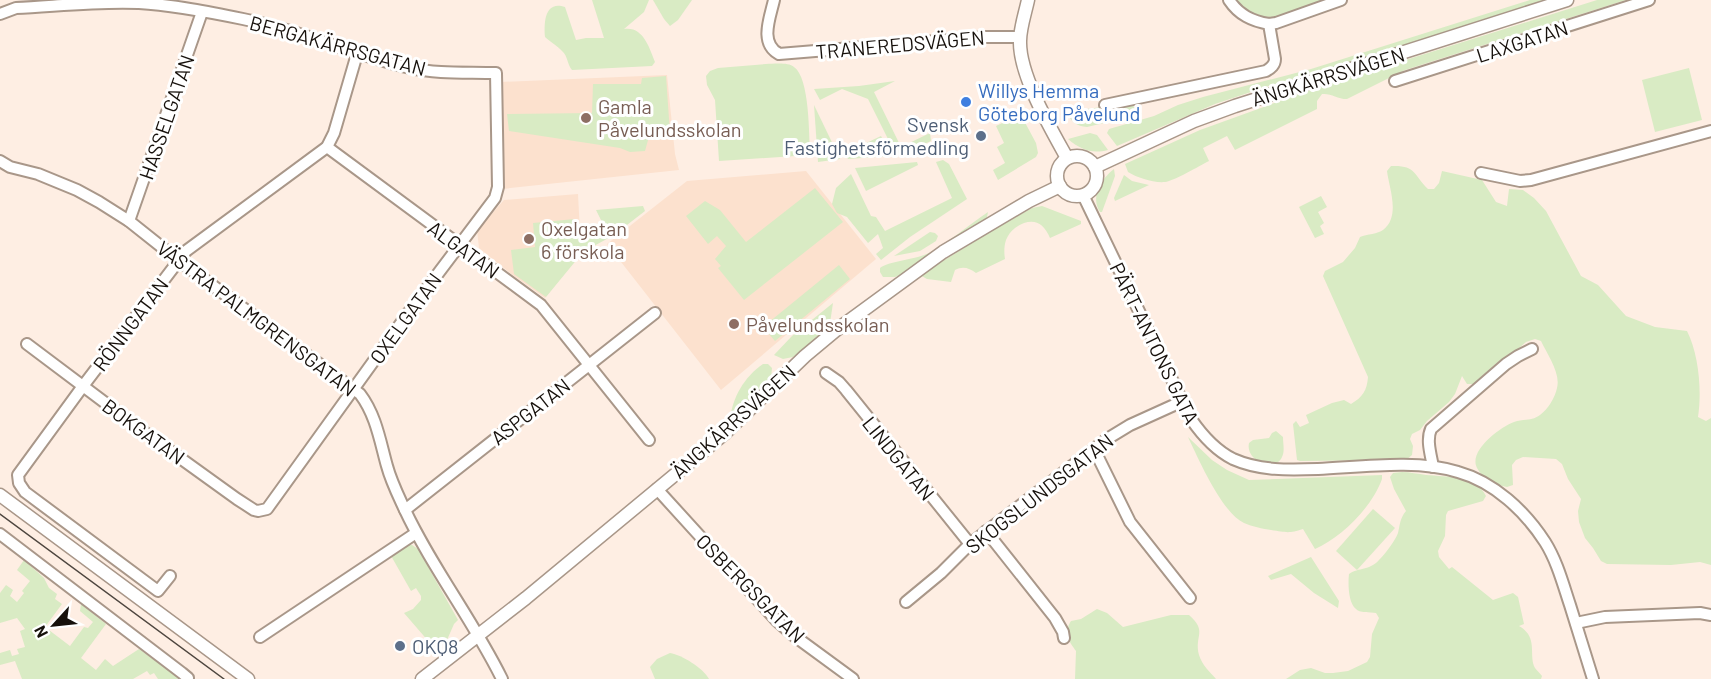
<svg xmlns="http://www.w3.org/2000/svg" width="1711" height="679" viewBox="0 0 1711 679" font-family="Barlow,sans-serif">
  <rect width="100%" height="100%" fill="#feeee3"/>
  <g fill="#fce1ce">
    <path d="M667,75L675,154L679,170L502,189L500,82Z"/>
    <path d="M806,171L876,259L721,390L607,244L687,181Z"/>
    <path d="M578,194L581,252L545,298L510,273L479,248L477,230L504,200Z"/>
  </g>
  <g fill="#d9ebc4">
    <path d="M592,0H649L644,12L624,29C643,26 649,47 655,62L652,66L572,70C567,64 568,56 562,51C558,46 550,42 545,37C544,24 544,0 565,7L576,40L586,38H604Z"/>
    <path d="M653,0H692L678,20L670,26L664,19Z"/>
    <path d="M1237,0H1323C1295,14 1261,30 1237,0Z"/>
    <path d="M1530,0H1549L1355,61L1269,86L1215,104L1117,146L1107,133L1109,129L1154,116L1178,105L1203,97L1311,69Z"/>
    <path d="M1597,0H1626L1405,70L1347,99C1337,99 1331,93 1322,94L1317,101V109L1235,150L1227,136L1203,148L1209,161C1199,166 1174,181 1165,182C1153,183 1138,178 1128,172L1125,164L1200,130L1313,89Z"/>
    <path d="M766,64C774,64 788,62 794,67C810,78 809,136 810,155L719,161L715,100L707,85L706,76L710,71L718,68Z"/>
    <path d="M1689,68L1702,120L1655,132L1642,80Z"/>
    <path d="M666,76L670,133H650L645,151L630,152L620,148L509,131L507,114L592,113L593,84H641L642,78Z"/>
    <path d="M895,81L874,92L901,147L930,133L931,141L907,152L895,153L868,99L842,89L820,100L814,89L859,86Z"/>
    <path d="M814,105L840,159L818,162Z"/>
    <path d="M1126,105H1132L1142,114L1087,127C1077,126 1070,122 1068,112L1071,111L1102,107L1103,110Z"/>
    <path d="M1019,115H1021L1036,143L1038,153L1036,157L998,180L993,170L1005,163L997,147L1004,143L996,126Z"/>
    <path d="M1090,133L1097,135L1108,150C1092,154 1081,150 1068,139Z"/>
    <path d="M881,136L891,156L848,159L845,153Z"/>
    <path d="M943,160L949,164L967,199L910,237L881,260L876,254L883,248L878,234L868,243L847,217L837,213L832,204L836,188L851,174L871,216L876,217L885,231L952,198L936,162Z"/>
    <path d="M917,162L918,165L866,191L855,168Z"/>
    <path d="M1391,166C1416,165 1413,174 1428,189H1434L1439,183L1442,171L1482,180L1496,202L1507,206L1509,189L1523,190L1534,198L1546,211L1581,276L1598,285L1626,316L1655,327L1687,331C1699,355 1702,391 1698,417L1706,421L1711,418V565L1700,562L1671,565L1607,564L1601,561L1593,548L1585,538L1579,522L1578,511L1581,499L1568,479L1562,464L1556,459L1523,457L1516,460L1512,465L1513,485L1507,487C1495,485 1483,479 1477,468C1468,451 1500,427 1514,422C1524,419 1532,421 1540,415C1548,409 1555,398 1557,388C1561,373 1547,354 1541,341L1535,339L1526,342L1511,355L1499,361L1473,384H1467L1462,376L1455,394L1449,402L1427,421L1420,430L1412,434L1410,439L1413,446L1412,455L1406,460L1300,461L1297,460L1293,424L1296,421L1300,427L1309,423L1306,415L1332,403L1344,400L1351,404C1363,397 1367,390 1368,377L1323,276L1325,271L1343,262L1355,248L1360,237C1367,234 1378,234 1383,230C1401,216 1389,188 1387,171Z"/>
    <path d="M1114,169L1115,176L1102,212H1100C1090,197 1101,179 1114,169Z"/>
    <path d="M1124,175L1132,181L1149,185L1115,201L1114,198Z"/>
    <path d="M815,188L843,222L744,300L718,268L721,266L715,259L726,246L717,236L708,244L686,216L705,201L720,210L746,242Z"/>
    <path d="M1321,196L1327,207L1318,212L1324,223L1320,226L1324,234L1315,238L1299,207Z"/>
    <path d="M643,206L645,211L614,235L583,252L546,297L514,274L511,250L535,247L533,223L575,219L581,226L603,224L596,210Z"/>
    <path d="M1042,206L1081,221V224L1050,238C1043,221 1031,217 1015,228C1011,231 1008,235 1006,240C1004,246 1004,253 1005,259L976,273C969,268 963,266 955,270L951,282L927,279L920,275L995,229L1032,208Z"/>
    <path d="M988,212L987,217L984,222L902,274L895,277H883L880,272V268C889,261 915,260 929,253C949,242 969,225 988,212Z"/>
    <path d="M930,232L935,233L938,236L936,241L920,251L894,256Z"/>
    <path d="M839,265L850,279L775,341L763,327Z"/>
    <path d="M833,303L830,323L826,330L793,357L783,359L774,355L792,336Z"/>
    <path d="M763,364H768L772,368L771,378L730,420C732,398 744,377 763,364Z"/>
    <path d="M1276,431L1283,437C1283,444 1285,451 1282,457C1276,472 1245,462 1249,443L1253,440L1269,438L1272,433Z"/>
    <path d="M1188,437L1212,460L1227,470L1249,480L1382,475V479C1372,507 1342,537 1315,549L1303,529C1288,534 1286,532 1271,530C1264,529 1250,526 1244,523C1222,513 1198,458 1188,437Z"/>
    <path d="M1402,472C1410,472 1418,474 1426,475C1446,477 1476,475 1486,496L1483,501L1448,511L1446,515L1445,536L1438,551L1439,557L1449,569L1452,567L1493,600L1513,593L1518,597L1524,624L1519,626C1539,637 1528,655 1535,668C1537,671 1540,673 1542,676L1541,679H1286L1300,670L1311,668L1325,673H1333L1348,671L1367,662L1370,657L1372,634L1379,618L1376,613C1370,612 1359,613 1356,609C1348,603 1348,583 1349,574C1359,567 1369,571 1379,560C1385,554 1395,541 1398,533C1400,524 1400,518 1406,511L1394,489L1390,477L1393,473Z"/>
    <path d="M1373,509L1395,528L1357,570L1336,551Z"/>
    <path d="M406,545H412L418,549L458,620L454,624L447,640L436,650L404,613L413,609L421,600V596L416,588L411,591L390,554Z"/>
    <path d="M1311,557L1339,601L1338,608L1314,593L1291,574L1271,580L1268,576Z"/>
    <path d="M24,560L44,578L49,588L57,594L55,599L62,604L45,627L70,646L84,627L88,628L93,622L80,611L81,604L106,624L81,658L96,670L105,659L113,666L139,649L176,676L178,679H158L154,673L150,675L147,671L133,679H22L15,661L0,665V653L10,650L12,656L19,654L17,649L25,647L20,631L25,629L17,618L0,623V593L6,585L13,590L10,596L17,602L24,593L22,591L30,581L17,570Z"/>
    <path d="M1097,609L1107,613L1123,627L1171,615H1189C1208,632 1194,635 1199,655C1202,665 1210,672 1216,679H1075L1076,651C1069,641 1063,634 1071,621L1081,619Z"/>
    <path d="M670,653C682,655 703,668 709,679H655L650,667L657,659Z"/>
  </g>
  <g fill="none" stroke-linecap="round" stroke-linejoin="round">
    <defs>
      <g id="minor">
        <path d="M774,0C770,18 759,43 779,54L985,37H1020"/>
        <path d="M0,14L16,8C57,6 99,1 139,3C174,5 209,12 243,19C300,30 353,55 410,68C438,74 467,72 496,73L498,187L495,198L409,312L267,509L258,511L254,510L237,499L144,432L27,344"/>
        <path d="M1269,24L1276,23L1341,0"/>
        <path d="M1395,81L1649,0"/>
        <path d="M1105,105L1266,71C1271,68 1275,65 1275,59L1269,24C1252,21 1239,15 1229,0"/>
        <path d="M327,147L541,305L649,440"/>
        <path d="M0,161L10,167L38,174L77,190L99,202L129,221L178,260L360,394C376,415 380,441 387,466C391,481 398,495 404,508C432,568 473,620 502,679"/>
        <path d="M1481,173L1520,181L1531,180L1711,131"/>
        <path d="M1083,195L1191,419C1202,435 1215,450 1233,459C1260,471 1289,470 1318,469C1361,467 1417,459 1458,472C1494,482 1525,511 1545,542C1557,561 1563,584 1570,605C1578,630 1585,654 1593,679"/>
        <path d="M129,221L202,12"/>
        <path d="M826,373L839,382L846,390L970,544"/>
        <path d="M1094,449L1130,522L1190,598"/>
        <path d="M1433,467C1431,455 1426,440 1431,429L1506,364L1518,356L1532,349"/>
        <path d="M657,489L777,621L793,635L853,679"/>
        <path d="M405,510L655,313"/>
        <path d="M986,531L1055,618L1063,632L1064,638"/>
        <path d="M0,534L182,673L188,678L187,679"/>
        <path d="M170,576L158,591L25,492L19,483L18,475L83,386L186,251L327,147L334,133L357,54"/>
        <path d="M906,602L941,573L970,544L1107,439L1130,425L1183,401"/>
        <path d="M1576,623L1605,617L1700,613L1711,615"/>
        <path d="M260,637L416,533"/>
      </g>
      <g id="tertiary">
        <path d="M1028,0C1025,14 1020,28 1020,41C1019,75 1051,129 1067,158"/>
        <circle cx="1077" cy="176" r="20"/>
        <path d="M1095,167L1194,121L1235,106L1567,0"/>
        <path d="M0,495L248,679"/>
        <path d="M422,679L526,598L724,434L805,356L835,331L943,252L1029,201L1060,186"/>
      </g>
    </defs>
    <use href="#minor" stroke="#a99789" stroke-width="14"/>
    <use href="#tertiary" stroke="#a99789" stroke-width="15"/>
    <use href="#minor" stroke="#fff" stroke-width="10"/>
    <use href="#tertiary" stroke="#fff" stroke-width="12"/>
    <path stroke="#4e463f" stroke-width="1.5" d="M0,514L224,679"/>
  </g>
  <circle fill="#3f7fe0" stroke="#fff" stroke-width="2" cx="966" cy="102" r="6"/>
  <g fill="#8d6e63" stroke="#fff" stroke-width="2">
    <circle cx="586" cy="118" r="6"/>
    <circle cx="529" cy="239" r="6"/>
    <circle cx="734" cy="324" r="6"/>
  </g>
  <g fill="#5c6f8a" stroke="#fff" stroke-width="2">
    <circle cx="981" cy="136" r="6"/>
    <circle cx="400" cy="646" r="6"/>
  </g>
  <g text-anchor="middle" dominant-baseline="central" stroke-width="6" stroke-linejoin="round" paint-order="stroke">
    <g font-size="20" fill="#16100b" stroke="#fff">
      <text transform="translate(1522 41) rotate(-18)">LAXGATAN</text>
      <text transform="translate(900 44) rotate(-5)">TRANEREDSVÄGEN</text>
      <text transform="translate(338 45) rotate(15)">BERGAKÄRRSGATAN</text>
      <text transform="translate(1328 76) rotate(-17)">ÄNGKÄRRSVÄGEN</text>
      <text transform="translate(166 117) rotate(-71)">HASSELGATAN</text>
      <text transform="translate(464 249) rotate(36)">ALGATAN</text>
      <text transform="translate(257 318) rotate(37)">VÄSTRA PALMGRENSGATAN</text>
      <text transform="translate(405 318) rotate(-54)">OXELGATAN</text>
      <text transform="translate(130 324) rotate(-53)">RÖNNGATAN</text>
      <text transform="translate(1155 343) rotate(64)">PÄRT-ANTONS GATA</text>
      <text transform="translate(530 411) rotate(-38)">ASPGATAN</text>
      <text transform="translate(733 421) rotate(-42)">ÄNGKÄRRSVÄGEN</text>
      <text transform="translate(144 431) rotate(36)">BOKGATAN</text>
      <text transform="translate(899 458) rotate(51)">LINDGATAN</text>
      <text transform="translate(1039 493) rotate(-38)">SKOGSLUNDSGATAN</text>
      <text transform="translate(751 588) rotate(45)">OSBERGSGATAN</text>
    </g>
    <g font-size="20" fill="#366cbe" stroke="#fff" text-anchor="start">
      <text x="978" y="90">Willys Hemma<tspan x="978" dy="23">Göteborg Påvelund</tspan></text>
    </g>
    <g font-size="20" fill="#785e54" stroke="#fff" text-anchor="start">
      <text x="598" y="106">Gamla<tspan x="598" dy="23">Påvelundsskolan</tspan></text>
      <text x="541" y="228">Oxelgatan<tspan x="541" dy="23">6 förskola</tspan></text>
      <text x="746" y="324">Påvelundsskolan</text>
    </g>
    <g font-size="20" fill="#4e5e75" stroke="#fff" text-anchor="end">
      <text x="969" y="124">Svensk<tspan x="969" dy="23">Fastighetsförmedling</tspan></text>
      <text x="412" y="646" text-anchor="start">OKQ8</text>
    </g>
  </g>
  <g transform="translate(54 625) rotate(243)" stroke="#ffffff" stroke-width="4.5" paint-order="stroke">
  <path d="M0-4.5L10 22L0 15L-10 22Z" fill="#16100b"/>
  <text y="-9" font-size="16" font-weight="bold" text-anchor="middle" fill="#16100b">N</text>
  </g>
</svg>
